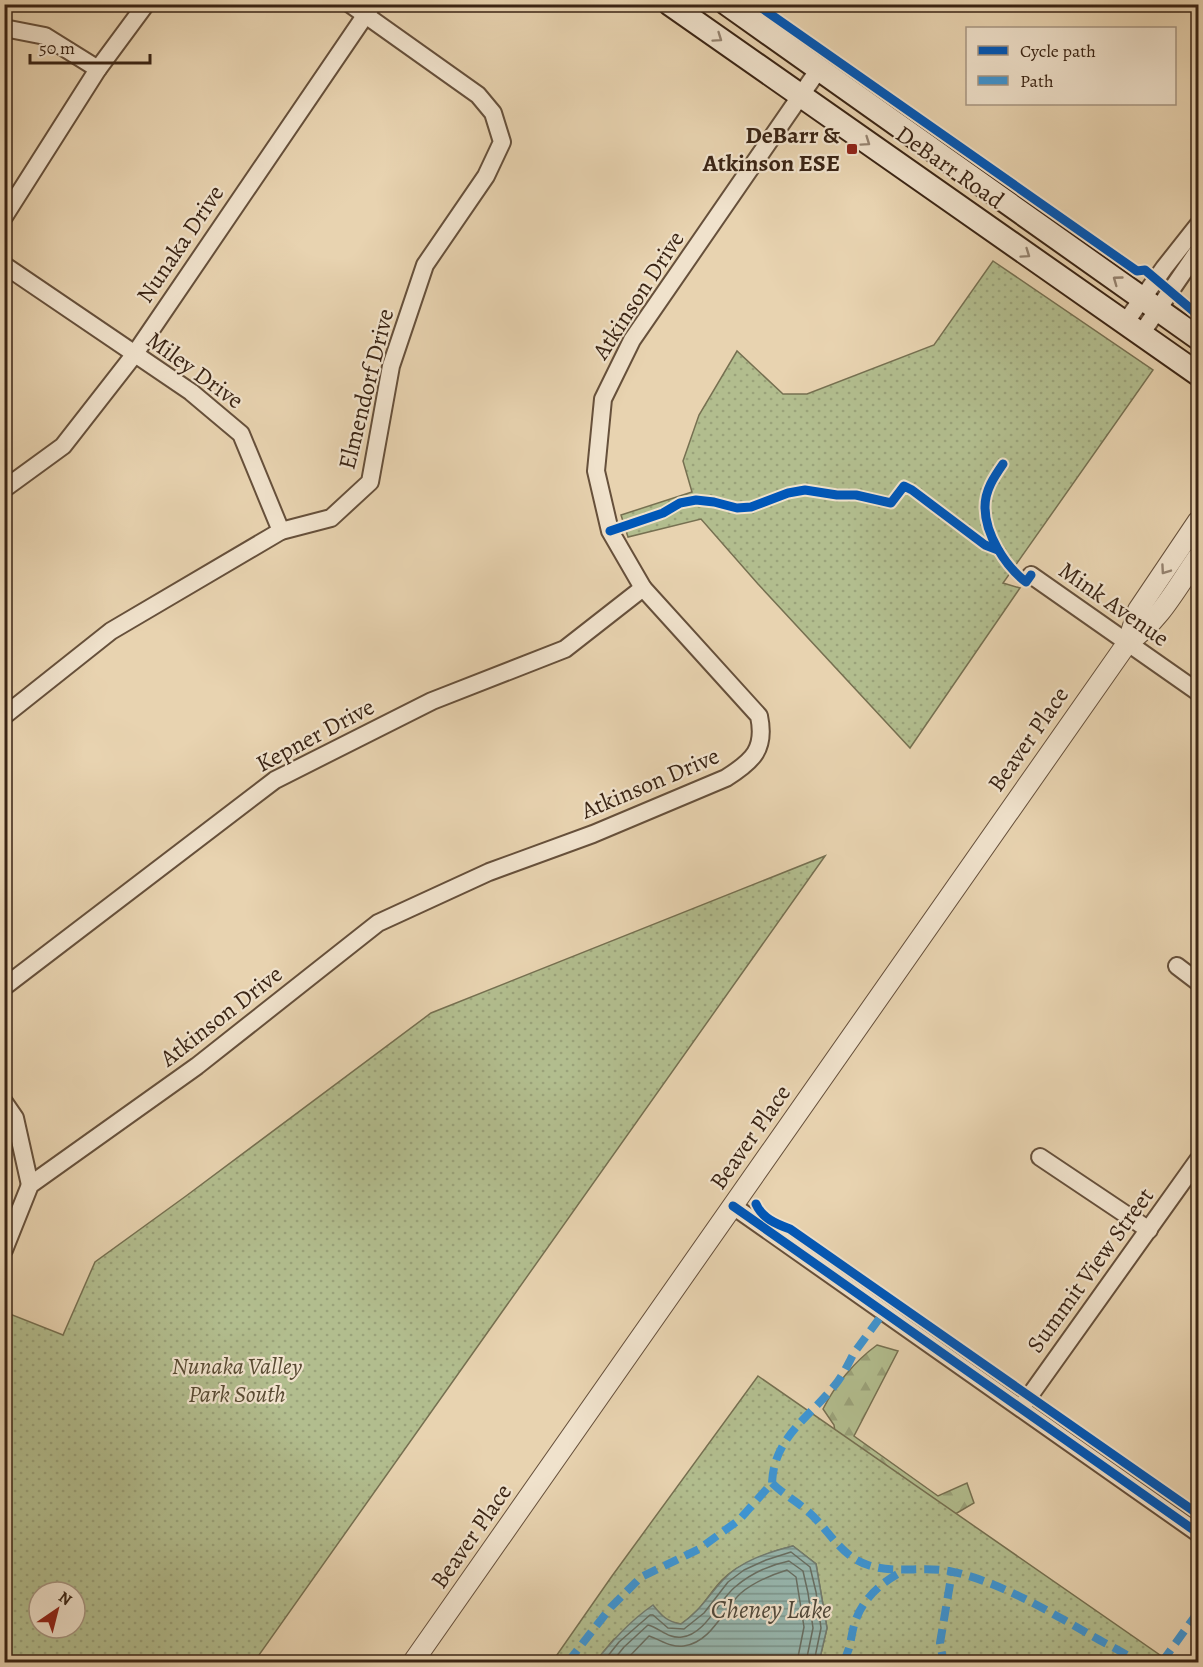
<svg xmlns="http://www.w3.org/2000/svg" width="1203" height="1667" viewBox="0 0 1203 1667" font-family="Alegreya,serif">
  <defs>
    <pattern id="forest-firs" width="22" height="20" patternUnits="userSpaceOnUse" patternTransform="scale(1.5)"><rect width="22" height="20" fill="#b2bd8e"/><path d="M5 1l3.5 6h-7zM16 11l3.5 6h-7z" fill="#9aa27a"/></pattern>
    <pattern id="park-dots" width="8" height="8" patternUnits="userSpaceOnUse" patternTransform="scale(1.5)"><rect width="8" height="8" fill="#b2bd8e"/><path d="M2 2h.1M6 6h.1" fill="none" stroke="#9aa27a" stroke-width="1.8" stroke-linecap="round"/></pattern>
    <pattern id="water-rules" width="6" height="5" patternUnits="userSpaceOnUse" patternTransform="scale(1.5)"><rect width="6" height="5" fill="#97b7af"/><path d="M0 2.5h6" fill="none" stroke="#7c958d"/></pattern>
  </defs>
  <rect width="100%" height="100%" fill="#e8d3b0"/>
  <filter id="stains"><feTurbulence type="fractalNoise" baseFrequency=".00333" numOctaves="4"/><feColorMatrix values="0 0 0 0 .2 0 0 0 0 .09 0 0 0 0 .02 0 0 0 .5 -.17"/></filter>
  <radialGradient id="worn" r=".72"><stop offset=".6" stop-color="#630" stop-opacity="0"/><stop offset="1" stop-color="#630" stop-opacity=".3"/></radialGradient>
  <path fill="url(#forest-firs)" stroke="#767051" stroke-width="1.5" d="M877,1345L898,1351L854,1436L938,1496L967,1483L974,1503L940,1523L836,1439L834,1425L823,1409C835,1385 855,1361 877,1345Z"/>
  <g fill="url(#park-dots)" stroke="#767051" stroke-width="1.5" fill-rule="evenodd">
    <path d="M993,261L1153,370L1003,583L1020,588L910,748L758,584L701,519L628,537L621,515L692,492L683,461L699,415L737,351L783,394H807L934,345Z"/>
    <path d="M825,856L254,1662H5V1312L63,1335L95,1262L186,1196L431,1013ZM39,1592H75V1628H39Z"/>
    <path d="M758,1376L1170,1662H819L827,1628L816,1564L793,1546C772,1551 737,1564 722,1580C706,1597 702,1610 681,1624L671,1622L662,1616L614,1639L595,1662H552L612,1576Z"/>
  </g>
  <path fill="url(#water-rules)" stroke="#727c71" stroke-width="1.5" d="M793,1546L816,1564L827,1628L819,1662H595C613,1640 630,1621 653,1605C661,1615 667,1622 681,1624C701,1610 707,1597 723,1580C740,1561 769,1552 793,1546Z"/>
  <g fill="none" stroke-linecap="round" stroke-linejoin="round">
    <g stroke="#686e62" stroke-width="1.5">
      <path d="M603,1662L619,1642L650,1615H653L668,1628L684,1629L704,1613L728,1582L744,1570L766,1560L791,1552L810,1567L816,1592L821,1628L814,1662"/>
      <path d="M612,1662L624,1647L648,1625C660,1628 668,1639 682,1637C705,1635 719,1600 735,1587C750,1574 770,1565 789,1561L803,1571L808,1593L813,1628L806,1662"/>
      <path d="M624,1662L649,1636C661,1640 671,1648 684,1646C712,1642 723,1609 741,1593C754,1582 771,1575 787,1570L796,1577L804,1627L797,1662"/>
    </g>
    <defs>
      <g id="minor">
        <path d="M4,28L45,36L98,69"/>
        <path d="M4,217L98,69L146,4"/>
        <path d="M4,265L191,392L241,434L281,531"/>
        <path d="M1125,323L1164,268L1198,225"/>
        <path d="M1141,334L1198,251"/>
        <path d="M4,489L63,446L134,355L373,4"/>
        <path d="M1031,575L1198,692"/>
        <path d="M4,716L111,631L281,531L331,518L370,482L391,366L425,265L486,176L502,142L493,113L478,95L350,4"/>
        <path d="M1177,966L1198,982"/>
        <path d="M4,987L275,780L432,701L565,649L643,588"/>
        <path d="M4,1102L15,1118L30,1185"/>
        <path d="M1040,1157L1149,1230"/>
        <path d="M733,1206L1198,1533"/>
        <path d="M4,1250L30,1185L197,1066L378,923L489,872L593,834L726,778C753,761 766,749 759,716L643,588L610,531L596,471L603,399L632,340L819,69"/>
        <path d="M1021,1408L1198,1160"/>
      </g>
      <g id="tertiary">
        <path d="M1128,642C1159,622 1177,587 1198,557"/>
        <path d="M413,1662L1128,642L1138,610L1198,521"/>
      </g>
      <g id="secondary">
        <path d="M670,4L1198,374"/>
        <path d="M727,4L1198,338"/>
      </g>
    </defs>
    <use href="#minor" stroke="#66503b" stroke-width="20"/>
    <use href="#tertiary" stroke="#66503b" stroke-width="22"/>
    <use href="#secondary" stroke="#3a2414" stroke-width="26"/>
    <use href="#minor" stroke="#f0e2cc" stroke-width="16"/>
    <use href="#tertiary" stroke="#f0e2cc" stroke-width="20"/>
    <use href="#secondary" stroke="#f0e2cc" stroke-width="22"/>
    <g stroke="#3e95d3" stroke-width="8" stroke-dasharray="15 8" stroke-linecap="butt">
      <path d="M772,1483C782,1493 793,1499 804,1508C827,1526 839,1556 868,1565C894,1574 922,1566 949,1571C999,1581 1050,1612 1094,1637C1108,1645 1124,1652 1137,1662"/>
      <path d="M568,1662L611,1607L641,1577L699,1549L739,1520L772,1483C774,1437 809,1418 835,1385C843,1375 848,1364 854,1353C864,1339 874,1326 884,1312"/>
      <path d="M843,1662C852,1647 850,1637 855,1622C863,1598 882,1582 903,1571"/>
      <path d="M950,1662L943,1659L940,1643L952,1572"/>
      <path d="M1162,1662L1198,1612"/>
    </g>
    <defs>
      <g id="cycleway">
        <path d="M756,4L1137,271L1145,270L1198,315"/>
        <path d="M1003,464C994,477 985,490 985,507C985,534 1005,566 1026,582L1031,575"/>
        <path d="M610,531L663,513L680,503L696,500L714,502L737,508L751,507L788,493L805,490L837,495H856L891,503L904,486L912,490L985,545L998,550"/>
        <path d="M756,1204C762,1218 776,1224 790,1229L1198,1514"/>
        <path d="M733,1206L1198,1533"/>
      </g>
    </defs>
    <use href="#cycleway" stroke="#f0e2cc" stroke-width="13"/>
    <use href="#cycleway" stroke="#0057b8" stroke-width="9"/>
  </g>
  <defs><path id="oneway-chevron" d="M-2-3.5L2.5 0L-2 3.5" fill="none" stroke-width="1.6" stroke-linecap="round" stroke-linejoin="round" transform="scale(1.5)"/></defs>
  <g stroke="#958370">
    <use href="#oneway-chevron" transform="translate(718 38) rotate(35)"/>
    <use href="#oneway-chevron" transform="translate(866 142) rotate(35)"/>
    <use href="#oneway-chevron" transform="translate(1026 254) rotate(35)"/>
    <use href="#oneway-chevron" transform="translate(1117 280) rotate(-144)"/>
    <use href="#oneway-chevron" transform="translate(1165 570) rotate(125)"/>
  </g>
  <rect fill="#8f2418" stroke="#f0e2cc" stroke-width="2" x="846" y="143" width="12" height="12" rx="3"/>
  <g text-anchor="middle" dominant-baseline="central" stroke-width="4.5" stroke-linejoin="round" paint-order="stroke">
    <g font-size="24" font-weight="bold" fill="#3a2414" stroke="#f0e2cc" text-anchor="end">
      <text x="840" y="135">DeBarr &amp;<tspan x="840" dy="28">Atkinson ESE</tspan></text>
    </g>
    <g font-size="24" fill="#3a2414" stroke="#f0e2cc">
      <text transform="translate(950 167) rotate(35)">DeBarr Road</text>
      <text transform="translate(180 244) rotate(-56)">Nunaka Drive</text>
      <text transform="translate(638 295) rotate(-57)">Atkinson Drive</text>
      <text transform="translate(195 370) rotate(36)">Miley Drive</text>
      <text transform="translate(366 389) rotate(-76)">Elmendorf Drive</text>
      <text transform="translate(1114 604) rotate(35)">Mink Avenue</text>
      <text transform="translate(315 735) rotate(-28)">Kepner Drive</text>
      <text transform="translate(1028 739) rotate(-55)">Beaver Place</text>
      <text transform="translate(650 783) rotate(-23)">Atkinson Drive</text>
      <text transform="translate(221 1016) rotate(-38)">Atkinson Drive</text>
      <text transform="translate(750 1137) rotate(-55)">Beaver Place</text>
      <text transform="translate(1090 1270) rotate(-54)">Summit View Street</text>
      <text transform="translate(471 1536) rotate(-55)">Beaver Place</text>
    </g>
    <g font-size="24" font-style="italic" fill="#584a32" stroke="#f0e2cc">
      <text x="237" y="1366">Nunaka Valley<tspan x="237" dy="28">Park South</tspan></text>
    </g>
    <g font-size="26" font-style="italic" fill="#51493b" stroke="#f0e2cc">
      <text x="771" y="1609">Cheney Lake</text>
    </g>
  </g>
  <rect width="1203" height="1667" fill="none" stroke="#e8d3b0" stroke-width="24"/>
  <rect x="6" y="6" width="1191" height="1655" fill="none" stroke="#3a2414" stroke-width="3"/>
  <rect x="12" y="12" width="1179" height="1643" fill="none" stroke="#3a2414" stroke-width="1.5"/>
  <rect x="966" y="27" width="210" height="78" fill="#f0e2cc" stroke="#a79682" stroke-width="1.5"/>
  <rect x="978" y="46" width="30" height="9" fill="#0057b8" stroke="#a79682" stroke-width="1.5"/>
  <text x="1020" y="57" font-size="18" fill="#3a2414">Cycle path</text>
  <rect x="978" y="76" width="30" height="9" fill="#3e95d3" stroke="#a79682" stroke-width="1.5"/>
  <text x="1020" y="87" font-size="18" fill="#3a2414">Path</text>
  <g transform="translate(57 1610) rotate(35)"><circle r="28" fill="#f0e2cc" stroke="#a79682" stroke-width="1.5"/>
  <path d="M0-4.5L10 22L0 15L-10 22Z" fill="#8f2418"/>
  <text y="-9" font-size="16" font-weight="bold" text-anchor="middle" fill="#3a2414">N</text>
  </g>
  <path d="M30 54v9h120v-9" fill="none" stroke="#3a2414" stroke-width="3"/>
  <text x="39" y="54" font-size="18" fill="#3a2414" stroke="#f0e2cc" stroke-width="4.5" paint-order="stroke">50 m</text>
  <rect width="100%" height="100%" filter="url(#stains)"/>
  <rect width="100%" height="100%" fill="url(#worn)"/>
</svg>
